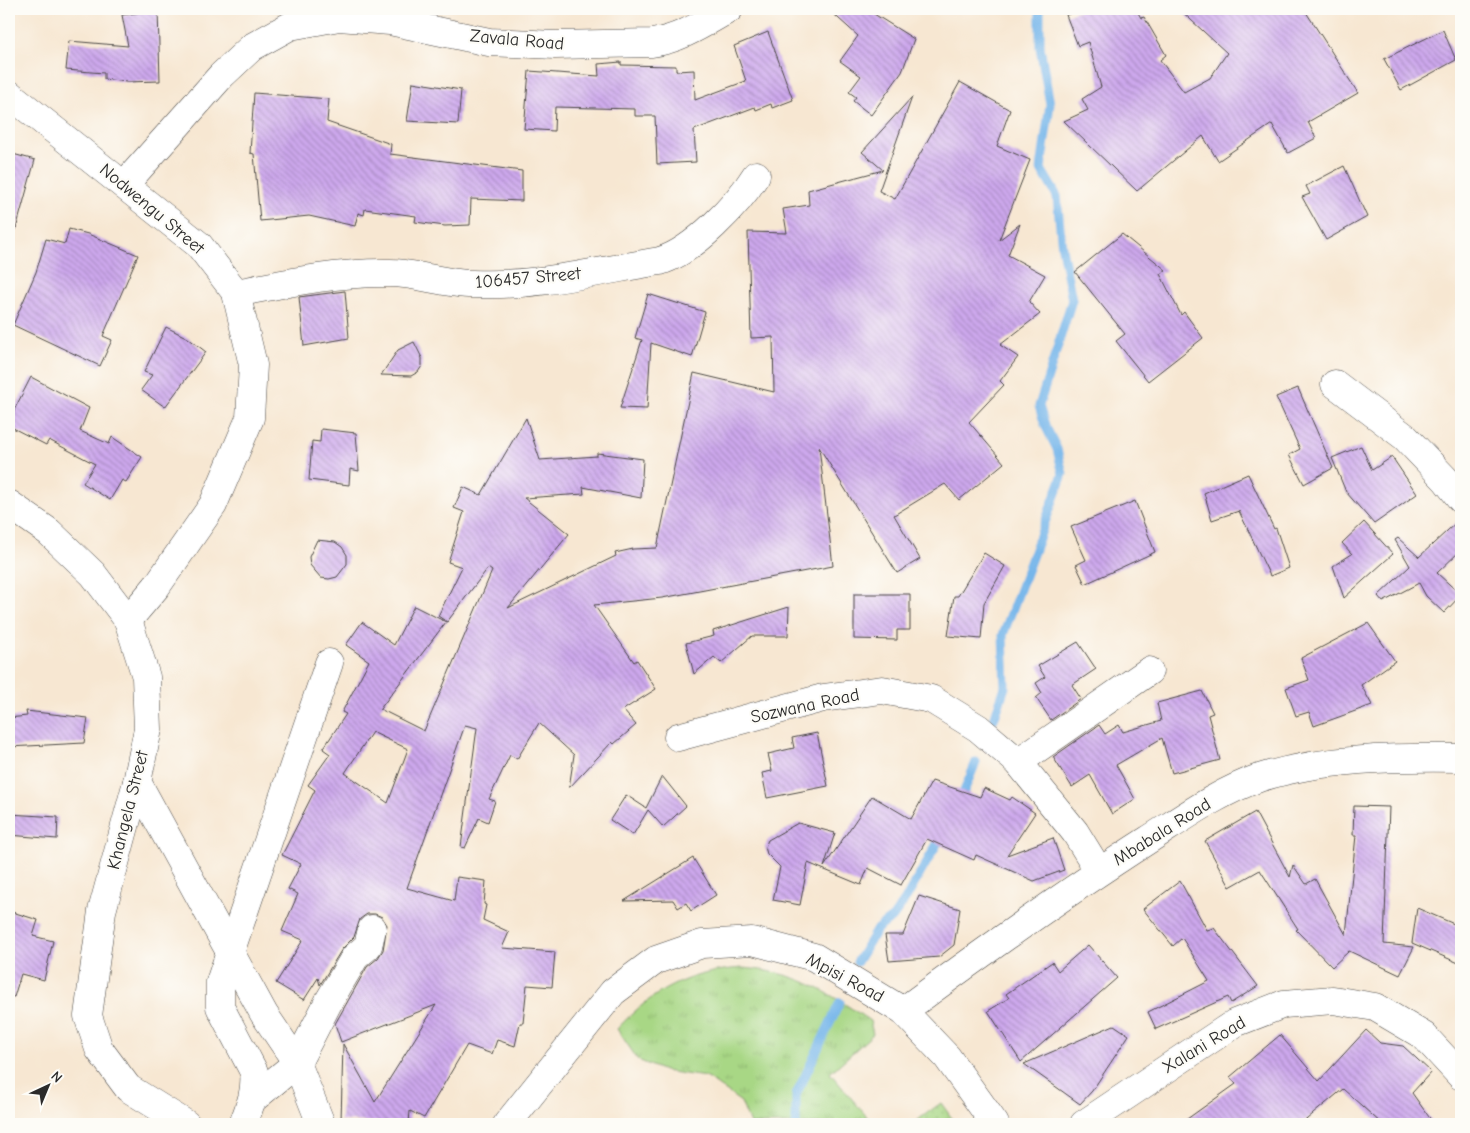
<svg xmlns="http://www.w3.org/2000/svg" width="1470" height="1133" viewBox="0 0 1470 1133" font-family="'Comic Neue',sans-serif">
  <defs>
    <pattern id="grass-tufts" width="24" height="20" patternUnits="userSpaceOnUse" patternTransform="scale(1.25)"><rect width="24" height="20" fill="#a8d785"/><path d="M3 7l-1-3M5 7V3M7 7l1-3M15 17l-1-3M17 17v-4M19 17l1-3" fill="none" stroke="#91b973"/></pattern>
    <pattern id="garden-dots" width="8" height="8" patternUnits="userSpaceOnUse" patternTransform="scale(1.25)"><rect width="8" height="8" fill="#a8d785"/><path d="M2 2h.1M6 6h.1" fill="none" stroke="#91b973" stroke-width="1.8" stroke-linecap="round"/></pattern>
    <pattern id="building-back-hatch" width="6" height="6" patternUnits="userSpaceOnUse" patternTransform="scale(1.25)"><rect width="6" height="6" fill="#cda8ed"/><path d="M-1 5l2 2M0 0l6 6M5-1l2 2" fill="none" stroke="#a789c0"/></pattern>
  </defs>
  <rect width="100%" height="100%" fill="#fdfcf7"/>
  <filter id="ink" filterUnits="userSpaceOnUse"><feTurbulence type="fractalNoise" baseFrequency=".02" numOctaves="2"/><feDisplacementMap in="SourceGraphic" scale="10" xChannelSelector="R" yChannelSelector="G"/><feConvolveMatrix kernelMatrix="1 2 1 2 8 2 1 2 1" color-interpolation-filters="sRGB"/></filter>
  <filter id="wash" filterUnits="userSpaceOnUse"><feTurbulence type="fractalNoise" baseFrequency=".0096" numOctaves="4" result="noise"/><feDisplacementMap in="SourceGraphic" scale="20" xChannelSelector="R" yChannelSelector="G"/><feGaussianBlur stdDeviation="1.12" result="paint"/><feColorMatrix in="noise" values="0 0 0 0 0 0 0 0 0 0 0 0 0 0 0 0 0 1.4 0 .05"/><feComposite in="paint" operator="in"/></filter>
  <g filter="url(#wash)">
    <rect width="100%" height="100%" fill="#f7e7d2"/>
    <path fill="url(#grass-tufts)" stroke="#6a8158" d="M742,968C798,972 825,990 870,1021L873,1034L830,1073L868,1118L859,1124H750L741,1102L706,1077L664,1071L638,1060L617,1029C653,990 688,972 742,968Z"/>
    <path fill="url(#garden-dots)" stroke="#6a8158" d="M941,1103L956,1124H912Z"/>
    <g fill="none" stroke-linecap="round" stroke-linejoin="round">
      <g stroke="#76b6ea" stroke-width="9">
        <path d="M994,719L1005,687L1003,635L1063,474L1057,449L1045,425L1039,406L1072,300L1062,248L1057,196L1041,169L1050,104L1040,47V9"/>
        <path d="M960,801L976,762"/>
        <path d="M857,962L877,929L893,917L907,897L942,835"/>
        <path d="M796,1124V1095L840,1002"/>
      </g>
    </g>
    <g id="blocks">
      <g fill="url(#building-back-hatch)" fill-rule="evenodd">
        <path d="M828,9H866L914,39L902,72L871,115L853,101L856,97L849,92L861,76L840,61L858,36Z"/>
        <path d="M1083,9H1136L1141,18L1144,17L1166,55L1160,60L1184,92L1210,78L1227,53L1179,9H1304L1358,93L1308,122L1316,138L1288,153L1272,124L1218,161L1203,136L1137,191L1064,121L1088,110L1082,99L1101,87L1088,42L1078,46L1066,15Z"/>
        <path d="M158,10L160,81L126,82L104,79V73L66,70L69,41L128,46L122,15Z"/>
        <path d="M1443,30L1456,60L1401,90L1384,59Z"/>
        <path d="M768,32L793,100L772,108L771,104L756,110L755,107L694,130L696,162L657,164L655,116H635V109L555,107L554,131L524,129L529,71L599,76L598,64L621,62V65L676,66V71L694,70L695,100L746,81L734,46Z"/>
        <path d="M413,82L461,90L458,124L407,121Z"/>
        <path d="M960,82L1010,110L997,146L1030,160L999,240L1020,224L1008,255L1045,275L1029,302L1040,314L1000,345L1018,357L1000,381L1004,385L969,422L1004,463L959,500L945,484L894,515L920,559L897,573L819,447L833,566L662,598L594,605L634,662L637,660L656,689L623,710L636,725L614,744L612,742L569,788L574,755L539,723L517,759L510,755L489,799L495,801L488,822L479,818L465,848L461,847L477,728L465,725L407,888L454,901L457,877L486,881L484,904L486,905L483,920L509,932L502,948L555,952L552,987L527,985L523,1023H520L515,1046L497,1040L492,1054L467,1045L424,1118L410,1111L409,1123L341,1121L343,1044L375,1102L436,1005L341,1042L335,1024L367,967L378,958L383,950L387,925L382,917L375,914H367L360,919L354,937L342,949L320,985L318,978L304,1000L276,983L303,940L282,931L298,894L288,889L301,864L282,855L315,790L308,785L330,754L323,749L346,714L342,712L369,661L346,645L362,622L394,645L414,606L446,622L380,709L424,731L492,571L488,568L447,622L438,616L462,567L448,562L464,512L454,508L463,487L481,495L526,418L540,460L597,456V453L643,459L641,498L583,487L584,494L524,498L569,534L508,608L616,556L615,553L633,549L657,548L694,373L774,392L773,337L751,338L748,232L787,233L783,209L809,205L808,190L883,170L862,152L912,97L879,191L895,199ZM372,732L408,749L388,803L345,773Z"/>
        <path d="M254,93L329,99L327,122L391,144L390,154L522,171V201L471,199L470,225L445,226L415,222L416,216L365,209L364,215L358,213L355,226L309,216L260,221L254,154L250,153Z"/>
        <path d="M9,153L35,160L16,229L9,228Z"/>
        <path d="M1344,166L1367,217L1326,240L1302,197L1310,194L1306,186Z"/>
        <path d="M69,229L88,234L138,255L103,336L112,340L100,366L13,325L36,272L46,239L65,244Z"/>
        <path d="M1122,234L1166,270L1160,274L1181,315L1184,312L1203,338L1148,381L1116,341L1125,334L1075,272Z"/>
        <path d="M345,291L349,338L304,346L299,297Z"/>
        <path d="M648,294L705,312L692,357L651,343L647,409L620,408L642,340L635,338Z"/>
        <path d="M166,327L188,338L206,352L165,407L141,390L152,375L144,372Z"/>
        <path d="M414,342L422,358V366L418,372L411,376L381,375L398,350Z"/>
        <path d="M31,377L89,408L80,431L109,444L112,437L142,457L126,482L122,480L110,500L83,483L95,464L49,440L46,445L9,426V420Z"/>
        <path d="M1298,388L1333,468L1304,484L1289,455L1300,449L1276,397Z"/>
        <path d="M321,429L356,433L359,471L350,469L349,485L309,480L312,441L320,442Z"/>
        <path d="M1361,446L1372,470L1392,457L1417,494L1374,524L1346,492L1332,458Z"/>
        <path d="M1248,474L1274,529L1276,528L1289,568L1270,576L1239,511L1212,520L1204,493Z"/>
        <path d="M1135,501L1155,552L1085,584L1076,565L1086,560L1071,527Z"/>
        <path d="M1461,518V550L1437,573L1461,595L1444,613L1426,596L1419,583L1383,602L1378,596L1410,566L1395,540L1398,538L1419,557Z"/>
        <path d="M1364,522L1393,554L1344,598L1333,566L1352,554L1342,543Z"/>
        <path d="M317,540L335,542L342,547L347,555V564L337,577L329,579L321,578L310,565L309,557Z"/>
        <path d="M984,553L1005,566L984,603L981,639L948,636L954,596H958Z"/>
        <path d="M854,594H910V630H897V640L854,639Z"/>
        <path d="M789,607L788,636H752L721,663L714,657L694,674L686,643L714,636L713,631Z"/>
        <path d="M1368,623L1395,661L1361,685L1372,705L1314,726L1309,712L1296,716L1286,688L1309,680L1301,658Z"/>
        <path d="M1078,642L1096,669L1072,685L1081,699L1051,720L1036,698L1042,693L1036,683L1045,677L1038,666Z"/>
        <path d="M1202,691L1213,713L1208,715L1220,760L1172,773L1162,738L1116,765L1135,799L1112,814L1090,775L1072,787L1053,757L1099,725L1105,734L1119,725L1123,732L1161,721L1157,703Z"/>
        <path d="M26,711L88,718L84,743L9,747V718L27,716Z"/>
        <path d="M817,733L828,786L767,798L762,773L772,771L768,754L794,748L792,738Z"/>
        <path d="M662,776L686,806L663,827L648,810L633,835L610,820L626,795L646,808Z"/>
        <path d="M932,781L980,797L984,788L1010,800L1012,797L1035,813L1007,855L1053,838L1064,870L1034,881L976,855L974,860L927,839L901,885L868,868L861,885L808,863L800,905L773,900L780,867L767,854L765,847L768,840L798,823L835,833L824,867L872,796L911,819Z"/>
        <path d="M1354,806L1389,807L1384,944L1414,947L1400,975L1349,951L1332,967L1296,930L1298,929L1260,870L1230,887L1205,841L1255,812L1290,877L1293,865L1306,884L1315,879L1346,935L1356,835H1353Z"/>
        <path d="M9,814L58,817L57,839L9,835Z"/>
        <path d="M693,858L716,895L691,911L686,903L678,908L673,900L624,901Z"/>
        <path d="M1180,881L1207,930L1214,928L1258,986L1231,1003L1228,997L1156,1029L1148,1012L1209,981L1182,938L1173,946L1143,909Z"/>
        <path d="M919,896L960,909L954,945L939,957L889,961L885,935H903Z"/>
        <path d="M1417,908L1461,927V964L1412,943Z"/>
        <path d="M9,911L38,920L33,936L53,941L44,980L21,974L14,997L9,996Z"/>
        <path d="M1088,945L1117,978L1021,1062L988,1011L1009,998L1006,994L1052,962L1058,971Z"/>
        <path d="M1114,1025L1129,1035L1092,1091L1080,1104L1024,1064Z"/>
        <path d="M1366,1030L1380,1043L1403,1046L1431,1072L1412,1093L1434,1124H1382L1343,1089L1301,1124H1180L1236,1084L1230,1077L1280,1035L1319,1081Z"/>
      </g>
    </g>
  </g>
  <g filter="url(#ink)">
    <use href="#blocks" fill-opacity="0" stroke="#4a4744" stroke-width="1"/>
    <g fill="none" stroke-linecap="round" stroke-linejoin="round">
      <defs>
        <g id="minor">
          <path d="M125,184L221,76L252,47L290,26L339,17L390,21L489,42L555,45L652,43C681,39 704,23 729,9"/>
          <path d="M236,293C287,283 337,272 390,273C417,273 445,284 472,284C535,287 599,271 660,261C694,251 738,204 756,175"/>
          <path d="M1335,384L1405,437L1446,480L1461,499"/>
          <path d="M678,737L823,698L882,690L931,699L978,728L1018,762L1075,832L1099,871"/>
          <path d="M1018,762L1149,671"/>
          <path d="M137,782L264,1014L297,1063L321,1124"/>
          <path d="M903,1011C983,952 1064,894 1148,840C1183,818 1219,792 1259,778C1323,758 1395,757 1461,758"/>
          <path d="M253,1099L297,1063L330,999L355,957L368,946L372,929"/>
          <path d="M243,1124C250,1106 256,1092 254,1072L220,1007V982L329,663"/>
          <path d="M1084,1124L1235,1023L1284,1004L1333,1000L1375,1007L1424,1036L1461,1076"/>
        </g>
        <g id="tertiary">
          <path d="M9,94L199,245L236,293L253,365L250,418L213,505L156,587L128,620"/>
          <path d="M9,504L49,532L93,574L128,620L146,677L148,729L137,782L102,911L88,1016L99,1049L128,1088L186,1124"/>
          <path d="M507,1124L613,992L656,960L702,944L752,941L814,957L903,1011L947,1057L995,1124"/>
        </g>
      </defs>
      <use href="#minor" stroke="#4a4744" stroke-width="29"/>
      <use href="#tertiary" stroke="#4a4744" stroke-width="29"/>
      <use href="#minor" stroke="#fff" stroke-width="28"/>
      <use href="#tertiary" stroke="#fff" stroke-width="28"/>
    </g>
  </g>
  <g text-anchor="middle" dominant-baseline="central" stroke-width="4.5" stroke-linejoin="round" paint-order="stroke">
    <g font-size="18" fill="#2b2b2b" stroke="#fdfcf7">
      <text transform="translate(517 40) rotate(5)">Zavala Road</text>
      <text transform="translate(152 209) rotate(40)">Nodwengu Street</text>
      <text transform="translate(528 278) rotate(-5)">106457 Street</text>
      <text transform="translate(805 706) rotate(-12)">Sozwana Road</text>
      <text transform="translate(128 810) rotate(-76)">Khangela Street</text>
      <text transform="translate(1162 832) rotate(-32)">Mbabala Road</text>
      <text transform="translate(845 978) rotate(28)">Mpisi Road</text>
      <text transform="translate(1204 1045) rotate(-31)">Xalani Road</text>
    </g>
  </g>
  <rect width="1470" height="1133" fill="none" stroke="#fdfcf7" stroke-width="30"/>
  <g transform="translate(48 1086) rotate(44)" stroke="#fdfcf7" stroke-width="4" paint-order="stroke">
  <path d="M0-4L9 19L0 12L-9 19Z" fill="#2b2b2b"/>
  <text y="-8" font-size="14" font-weight="bold" text-anchor="middle" fill="#2b2b2b">N</text>
  </g>
</svg>
